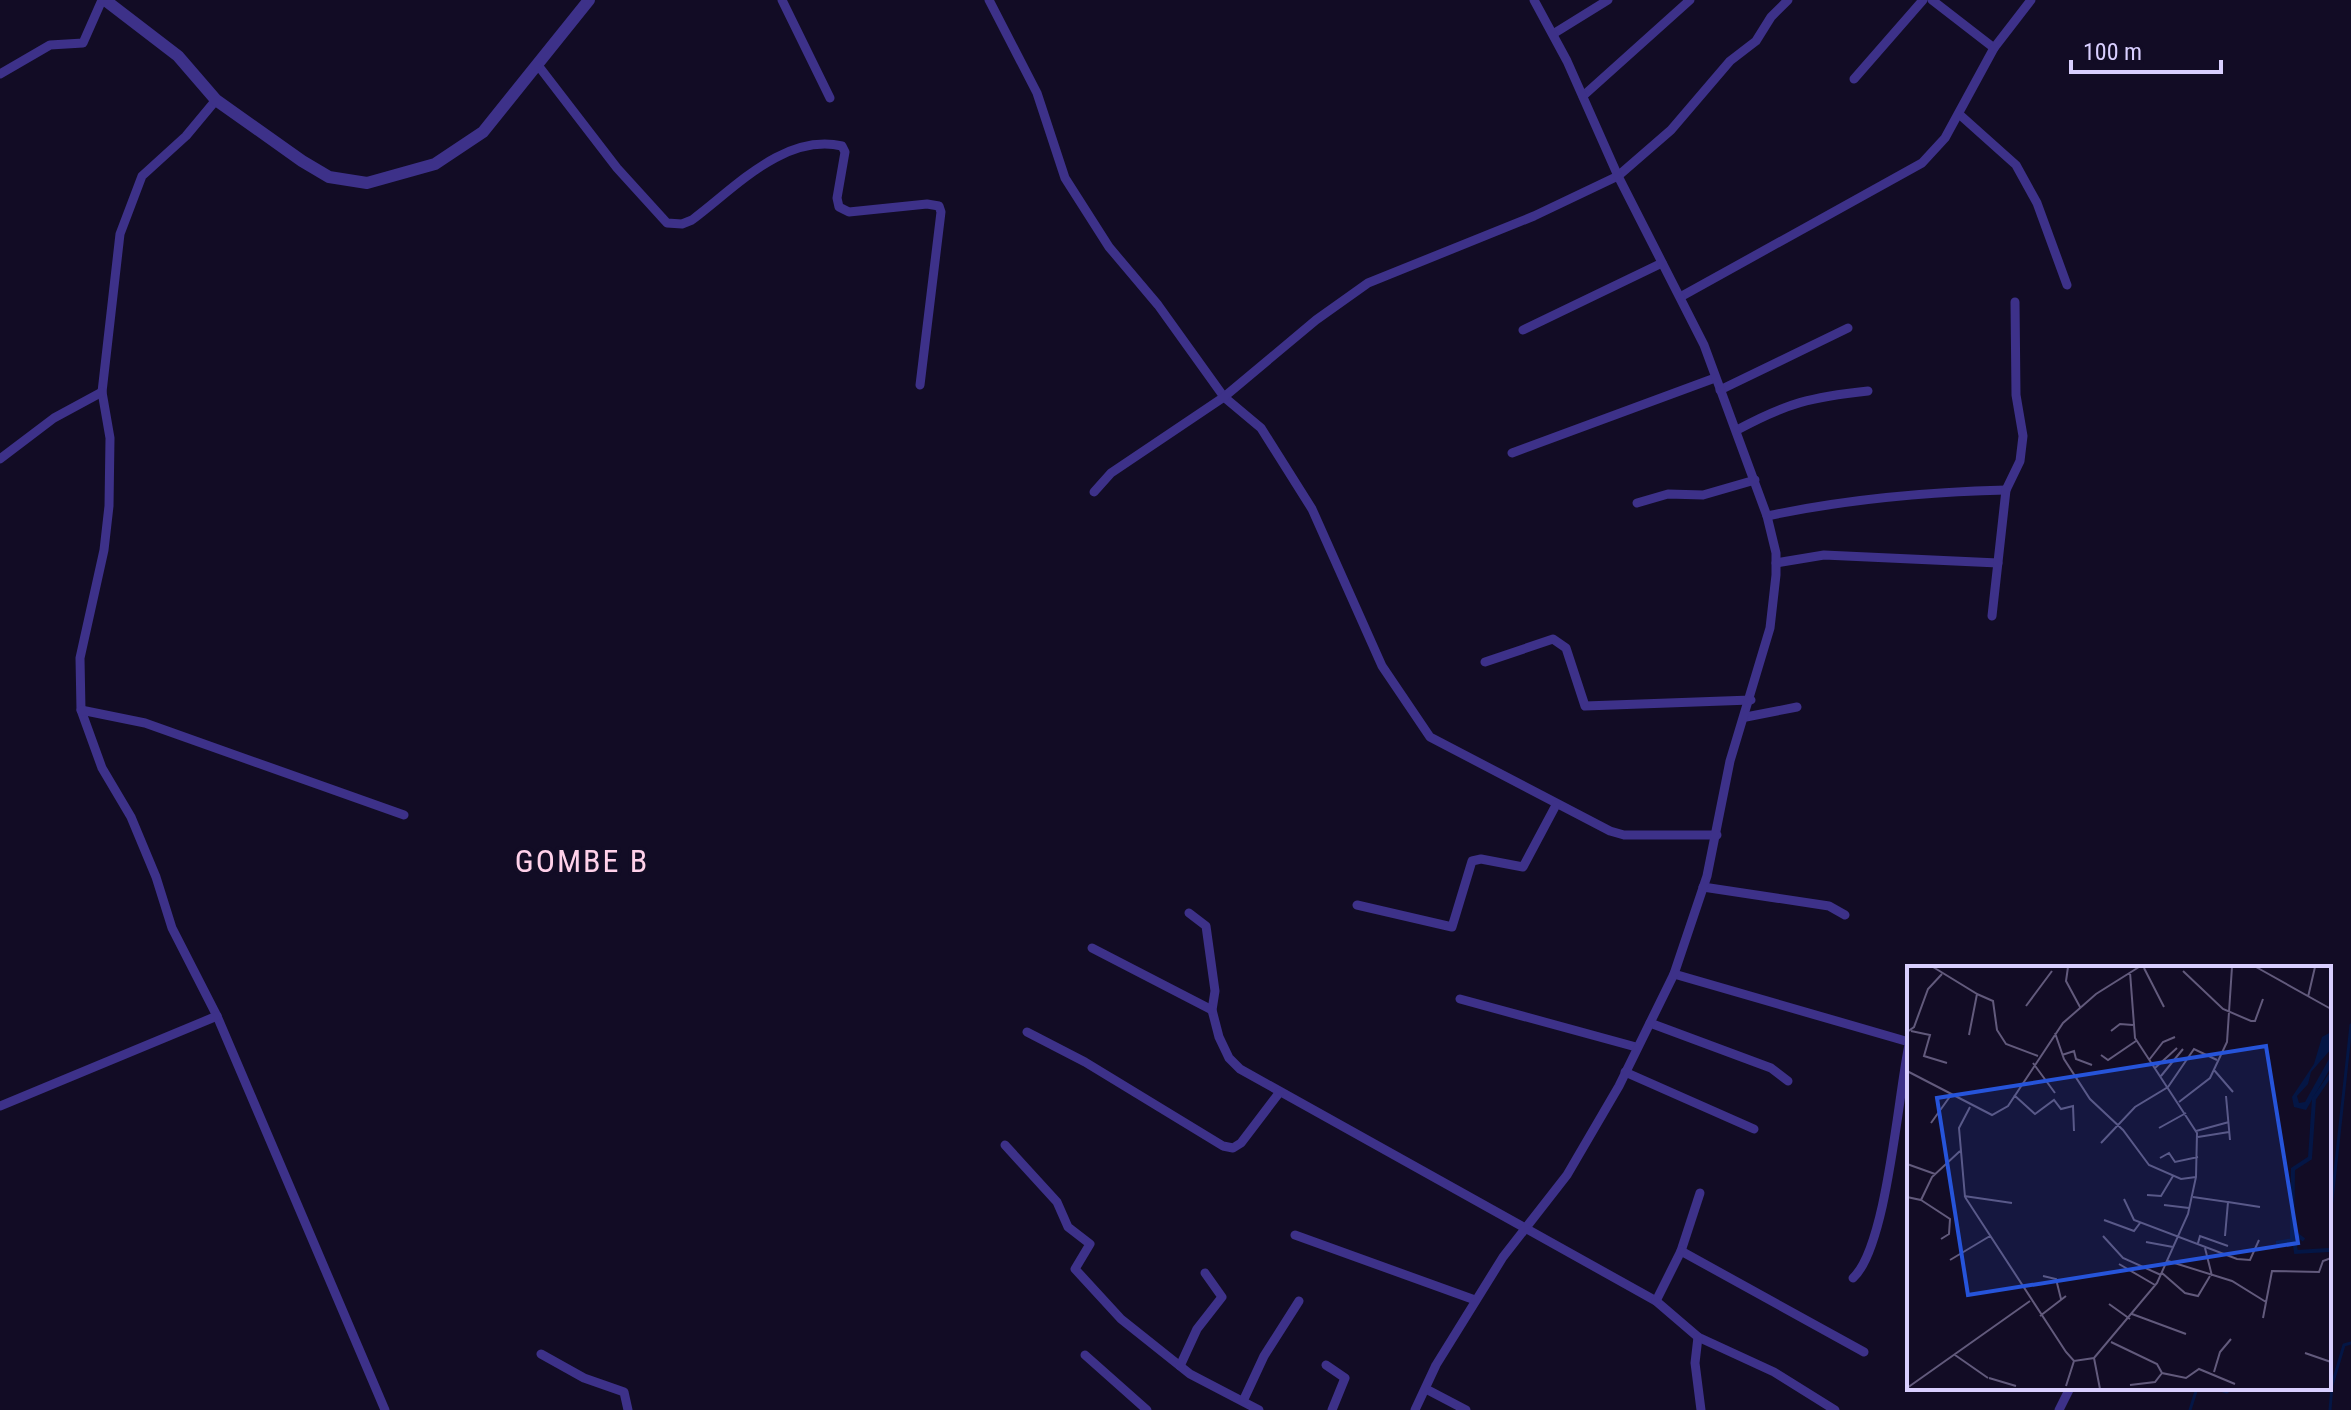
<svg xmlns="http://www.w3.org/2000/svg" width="2351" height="1410" viewBox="0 0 2351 1410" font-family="'Roboto Condensed',sans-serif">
  <rect width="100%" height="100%" fill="#120c25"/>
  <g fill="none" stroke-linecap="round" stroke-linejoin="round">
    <g stroke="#041645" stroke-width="3">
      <path d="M2329,1227L2351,1025"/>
      <path d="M2329,1327V1331"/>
      <path d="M2214,1388L2227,1392L2231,1388"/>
      <path d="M2190,1410L2197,1388"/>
      <path d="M2330,1410L2332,1385L2344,1345L2351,1343"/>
    </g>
    <g stroke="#3d3189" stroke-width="9">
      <path d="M782,0L830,98"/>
      <path d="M989,0L1037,93L1065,178L1109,247L1158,305L1224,397L1261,428L1312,509L1382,666L1430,737L1610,831L1624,835H1717"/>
      <path d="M1932,0L1994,48"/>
      <path d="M1553,34L1608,0"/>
      <path d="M537,64L617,168L667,223L682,224L692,220C735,188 784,133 842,146L845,152L837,198L839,207L849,212L927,204L939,206L941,212L920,385"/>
      <path d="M0,74L50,45L83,43L102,0"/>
      <path d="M1854,79L1923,0"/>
      <path d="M1583,96L1690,0"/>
      <path d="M216,100L186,136L142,176L120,234L102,392L110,438L109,506L104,550L80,658L81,710L102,768L131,817L156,877L172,928L217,1016L385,1410"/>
      <path d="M1959,114L2016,165L2037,203L2067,285"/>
      <path d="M1682,296L1922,163L1945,138L1994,48L2031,0"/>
      <path d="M1523,330L1662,263"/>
      <path d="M1720,390L1848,328"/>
      <path d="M1737,430C1787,403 1811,397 1868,391"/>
      <path d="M1512,453L1715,378"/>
      <path d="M0,459L54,418L102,392"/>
      <path d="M1094,492L1111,473L1224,397L1316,320L1368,283L1534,216L1618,176L1671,130L1730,61L1756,41L1771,17L1788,0"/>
      <path d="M1637,503L1668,494L1703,495L1755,480"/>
      <path d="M1767,516C1847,499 1925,492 2006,490"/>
      <path d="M1776,563L1824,555L1998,563"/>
      <path d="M1992,616L2006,490L2020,461L2023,436L2016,395L2015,302"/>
      <path d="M1485,662L1553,639L1566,648L1585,706L1751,700"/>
      <path d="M81,710L145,723L404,815"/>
      <path d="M1746,717L1797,707"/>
      <path d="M1703,887L1829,906L1845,915"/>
      <path d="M1357,905L1452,927L1472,861L1481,859L1523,867L1556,805"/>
      <path d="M1189,913L1206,926L1215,991L1212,1010L1219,1037L1229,1058L1240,1069L1656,1301L1698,1337L1774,1372L1835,1410"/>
      <path d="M1092,948L1212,1010"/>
      <path d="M1674,974L1909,1042"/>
      <path d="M1460,999L1636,1047"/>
      <path d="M1650,1023L1771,1068L1788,1081"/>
      <path d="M1027,1032L1085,1062L1223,1146L1233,1148L1241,1143L1279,1093"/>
      <path d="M1625,1072L1754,1129"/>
      <path d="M0,1106L217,1016"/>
      <path d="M1005,1145L1057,1202L1068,1227L1090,1244L1075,1269L1121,1319L1190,1374L1259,1410"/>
      <path d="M1295,1235L1475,1300"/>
      <path d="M1681,1251L1700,1193"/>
      <path d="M1853,1278C1887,1247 1898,1095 1909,1045"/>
      <path d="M1656,1301L1681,1251L1864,1352"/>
      <path d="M1698,1337L1695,1363L1701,1410"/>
      <path d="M541,1354L584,1378L624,1392L628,1410"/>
      <path d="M1085,1355L1147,1410"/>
      <path d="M1326,1365L1345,1378L1332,1410"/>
      <path d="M1180,1366L1197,1329L1222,1297L1205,1273"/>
      <path d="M1426,1389L1466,1410"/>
      <path d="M1244,1399L1264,1356L1299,1301"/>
      <path d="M1415,1410L1436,1365L1503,1257L1567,1175L1619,1086L1674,974L1707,876L1730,761L1770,628L1776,575V553L1767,516L1704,345L1618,176L1567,61L1534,0"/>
      <path d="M2059,1410L2070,1388"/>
    </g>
    <path stroke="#3d3189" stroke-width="12" d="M105,0L178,56L216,100L302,161L329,177L367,183L435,164L483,132L589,0"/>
  </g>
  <g text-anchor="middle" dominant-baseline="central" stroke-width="8" stroke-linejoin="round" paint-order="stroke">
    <g font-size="32" letter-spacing="2" fill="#ffd1ea" stroke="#120c25">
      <text x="582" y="861">GOMBE B</text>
    </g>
  </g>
  <g transform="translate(1907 966)">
    <rect width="424" height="424" fill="#120c25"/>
    <path d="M424,66V83L404,106L401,118L390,130L392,137L398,136L422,93L424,101L399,144L387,141L385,131L407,98L415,71Z" fill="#041645"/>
    <path fill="none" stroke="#041645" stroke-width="4" d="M385,274L386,203L403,192L407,133L424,108M387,274L389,286L422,284M369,277L387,274L389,268L397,274"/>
    <path fill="none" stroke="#625a7c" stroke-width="2" d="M26,1L70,28L62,69M161,1L159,15L173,41M248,1H285M349,1L424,43M237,2L257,41M276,5L316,43L344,55H348L356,33M70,28L86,35L90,64L99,78L131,90M401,31L408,1M119,40L145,5M4,65L23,69L17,90L40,97M204,65L213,58L226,59M0,66L7,61L21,23L35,8M148,67L157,93L183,133L216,164L242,199L274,213L289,211M155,89L167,85L169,93L185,99M194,89L201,94L229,75M242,94L256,76L268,71M126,97L148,127M248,102L270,82M307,104L326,126M0,105L85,149L101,140L156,57L189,28L232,1M254,110L276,83M107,129L128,148L147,134L154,143L166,140L167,165M319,130L323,174M272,136L303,112L320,76L325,1M63,141L52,162L58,231L159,386L167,395L187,392L250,317L281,248L289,211L290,167L228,72L223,6M24,157L44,129M252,162L279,147M289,165L322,156M291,171L322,166M194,177L228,141L261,121L287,83L310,94M253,192L262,187L268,196L291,191M0,198L28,208M240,229L254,230L266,210M57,230L105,237M0,231L14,234L25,211L53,185M286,231L321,236L318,270M217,233L227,254L330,293L343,294L352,274M14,234L43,253L42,268L34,273M321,236L353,241M257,239L282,242M197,254L227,265L233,257M196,270L216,292L254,309M239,276L266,281M291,277L293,270L321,280M298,282L305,310M43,294L83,270M261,295L325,315L359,336M212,298L248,319M255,307L278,327L291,330L303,310M136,310L149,313L154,333M202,338L223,353M225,348L279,368M133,350L159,330M356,352L365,305L412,306L416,295L424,292M204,376L250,398L255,407L279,412L292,403L328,418M398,387L424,396M48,389L81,412M187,392L193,423M307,406L313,386L324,373M82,412L109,420M223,419L248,416L255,407M159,420L167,395M0,422L123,335"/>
    <path fill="#2654da" fill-opacity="0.15" stroke="#2654da" stroke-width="4" d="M359,80L391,277L61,329L30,132Z"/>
    <rect width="424" height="424" fill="none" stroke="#d9cfff" stroke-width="4"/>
  </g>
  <path d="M2071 60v12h150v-12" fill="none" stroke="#d9cfff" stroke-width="4"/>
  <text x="2083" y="60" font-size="24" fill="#d9cfff" stroke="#120c25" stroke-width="6" paint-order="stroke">100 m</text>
</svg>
